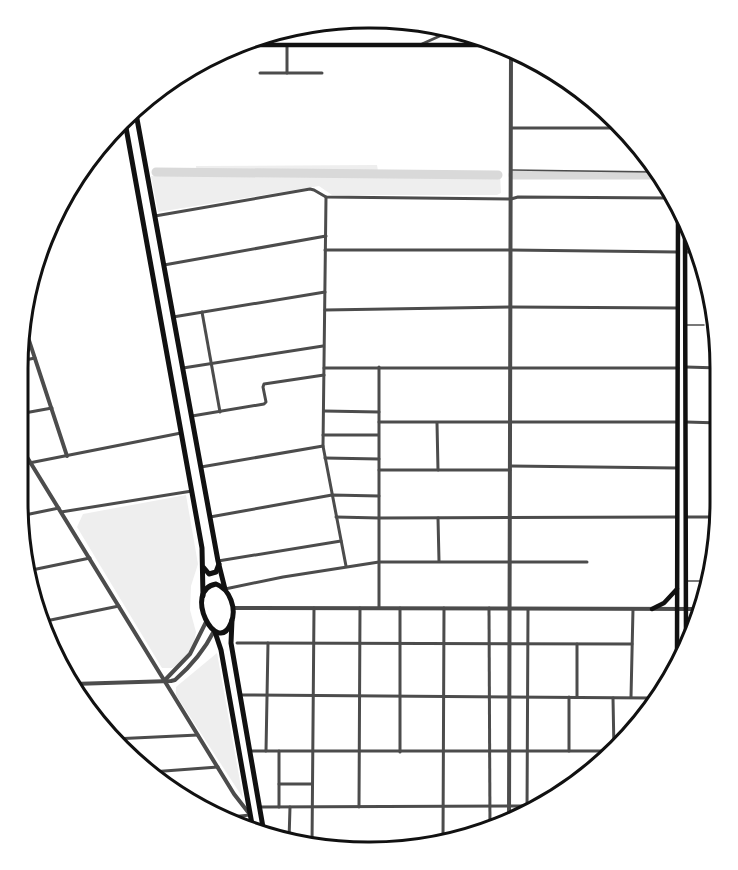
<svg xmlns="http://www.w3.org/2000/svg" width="738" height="870" viewBox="0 0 738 870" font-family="'Space Grotesk',sans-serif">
  <rect width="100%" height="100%" fill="#fff"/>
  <g fill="#eee">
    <path d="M377,165L378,171L500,174L501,193L497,195H332L319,186L158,212L151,176H197L196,166Z"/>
    <path d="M186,495L198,564L191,586L190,610L196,632L194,643L189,654L177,665L172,668H162L77,527L83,514Z"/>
    <path d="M217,653L243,798L176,695V687Z"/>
  </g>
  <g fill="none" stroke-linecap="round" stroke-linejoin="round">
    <g stroke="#d9d9d9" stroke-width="9">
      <path d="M156,172L498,175"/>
      <path d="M513,175H655"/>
    </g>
    <g stroke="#4c4c4c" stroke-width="1.5">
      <path d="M512,170L653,172"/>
      <path d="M686,325H704"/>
      <path d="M687,581H704"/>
    </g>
    <g stroke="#4c4c4c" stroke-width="3">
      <path d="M460,37L469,45"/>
      <path d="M422,44L442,35V32"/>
      <path d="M287,45V73"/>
      <path d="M260,73H322"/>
      <path d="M511,128H621"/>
      <path d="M326,197L323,446L346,566"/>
      <path d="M155,216L310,189L314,190L326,197L511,199L518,197L668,198"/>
      <path d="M325,250H510L678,252"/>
      <path d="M686,252H699"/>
      <path d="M164,265L326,236"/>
      <path d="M325,310L510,307L677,308"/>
      <path d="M202,312L220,412"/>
      <path d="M173,317L325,292"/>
      <path d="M20,361L35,358"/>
      <path d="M379,367V608"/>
      <path d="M686,367L719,368"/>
      <path d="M183,368L323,346"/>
      <path d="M324,368H678"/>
      <path d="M324,411L379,412"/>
      <path d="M19,414L52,408"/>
      <path d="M192,416L264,404L266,402L263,387L264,384L324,375"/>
      <path d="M379,422H677"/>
      <path d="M686,422L720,423"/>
      <path d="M437,423L438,470"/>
      <path d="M323,435H378"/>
      <path d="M325,458L379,459"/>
      <path d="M19,465L181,433"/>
      <path d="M510,466L677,468"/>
      <path d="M201,467L323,446"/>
      <path d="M379,470H510"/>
      <path d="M61,512L192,491"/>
      <path d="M20,516L59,508"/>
      <path d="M210,517L332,495L379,496"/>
      <path d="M336,517L379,518L677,517"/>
      <path d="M686,517H717"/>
      <path d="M438,518L439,561"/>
      <path d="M218,561L341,541"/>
      <path d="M27,571L90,558"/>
      <path d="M225,589L283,577L379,562H587"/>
      <path d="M489,608L490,830"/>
      <path d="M41,622L119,606"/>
      <path d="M237,643L632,644"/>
      <path d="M240,695L651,698"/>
      <path d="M577,697V644"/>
      <path d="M631,697L633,609"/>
      <path d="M613,698L614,751"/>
      <path d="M113,739L198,735"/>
      <path d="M250,751H615"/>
      <path d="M266,751L268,643"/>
      <path d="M279,751V807"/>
      <path d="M569,751V697"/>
      <path d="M400,752V608"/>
      <path d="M151,772L218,767"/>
      <path d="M279,784H312"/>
      <path d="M260,807L543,806"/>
      <path d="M359,807L360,608"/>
      <path d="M527,813L528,609"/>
      <path d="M221,818L250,815"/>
      <path d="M289,840L290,807"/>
      <path d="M443,841L444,608"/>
      <path d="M312,846L314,608"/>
    </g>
    <g stroke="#4c4c4c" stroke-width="4">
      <path d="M22,319L67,456"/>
      <path d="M19,444L234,794L248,812"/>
      <path d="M233,608L699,609"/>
      <path d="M165,680L190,654L206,622"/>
      <path d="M73,684L171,681L175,680C191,666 204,651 214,631"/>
      <path d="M509,821L511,51"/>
    </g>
    <g stroke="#111" stroke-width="4.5">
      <path d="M241,45H489"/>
      <path d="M685,229L686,646"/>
      <path d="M652,609L664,603L677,589"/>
      <path d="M677,659L678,215"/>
    </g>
    <g stroke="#111" stroke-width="5">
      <path d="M135,108L218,561L225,589"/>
      <path d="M125,122L202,548L203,596"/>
      <path d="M204,568L209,574L216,572L219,564"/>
      <path d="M216,584C230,589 237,609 231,623C217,658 182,590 216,584Z"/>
      <path d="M232,620L231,643L264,833"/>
      <path d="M215,632L221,650L253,830"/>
    </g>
  </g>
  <path d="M0 0H738V870H0ZM368 28H370A340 340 0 0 1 710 368V502A340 340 0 0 1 370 842H368A340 340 0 0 1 28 502V368A340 340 0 0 1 368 28Z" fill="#fff" fill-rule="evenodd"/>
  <path fill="none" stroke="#111" stroke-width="3" d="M368 28H370A340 340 0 0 1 710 368V502A340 340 0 0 1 370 842H368A340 340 0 0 1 28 502V368A340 340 0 0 1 368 28Z"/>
</svg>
